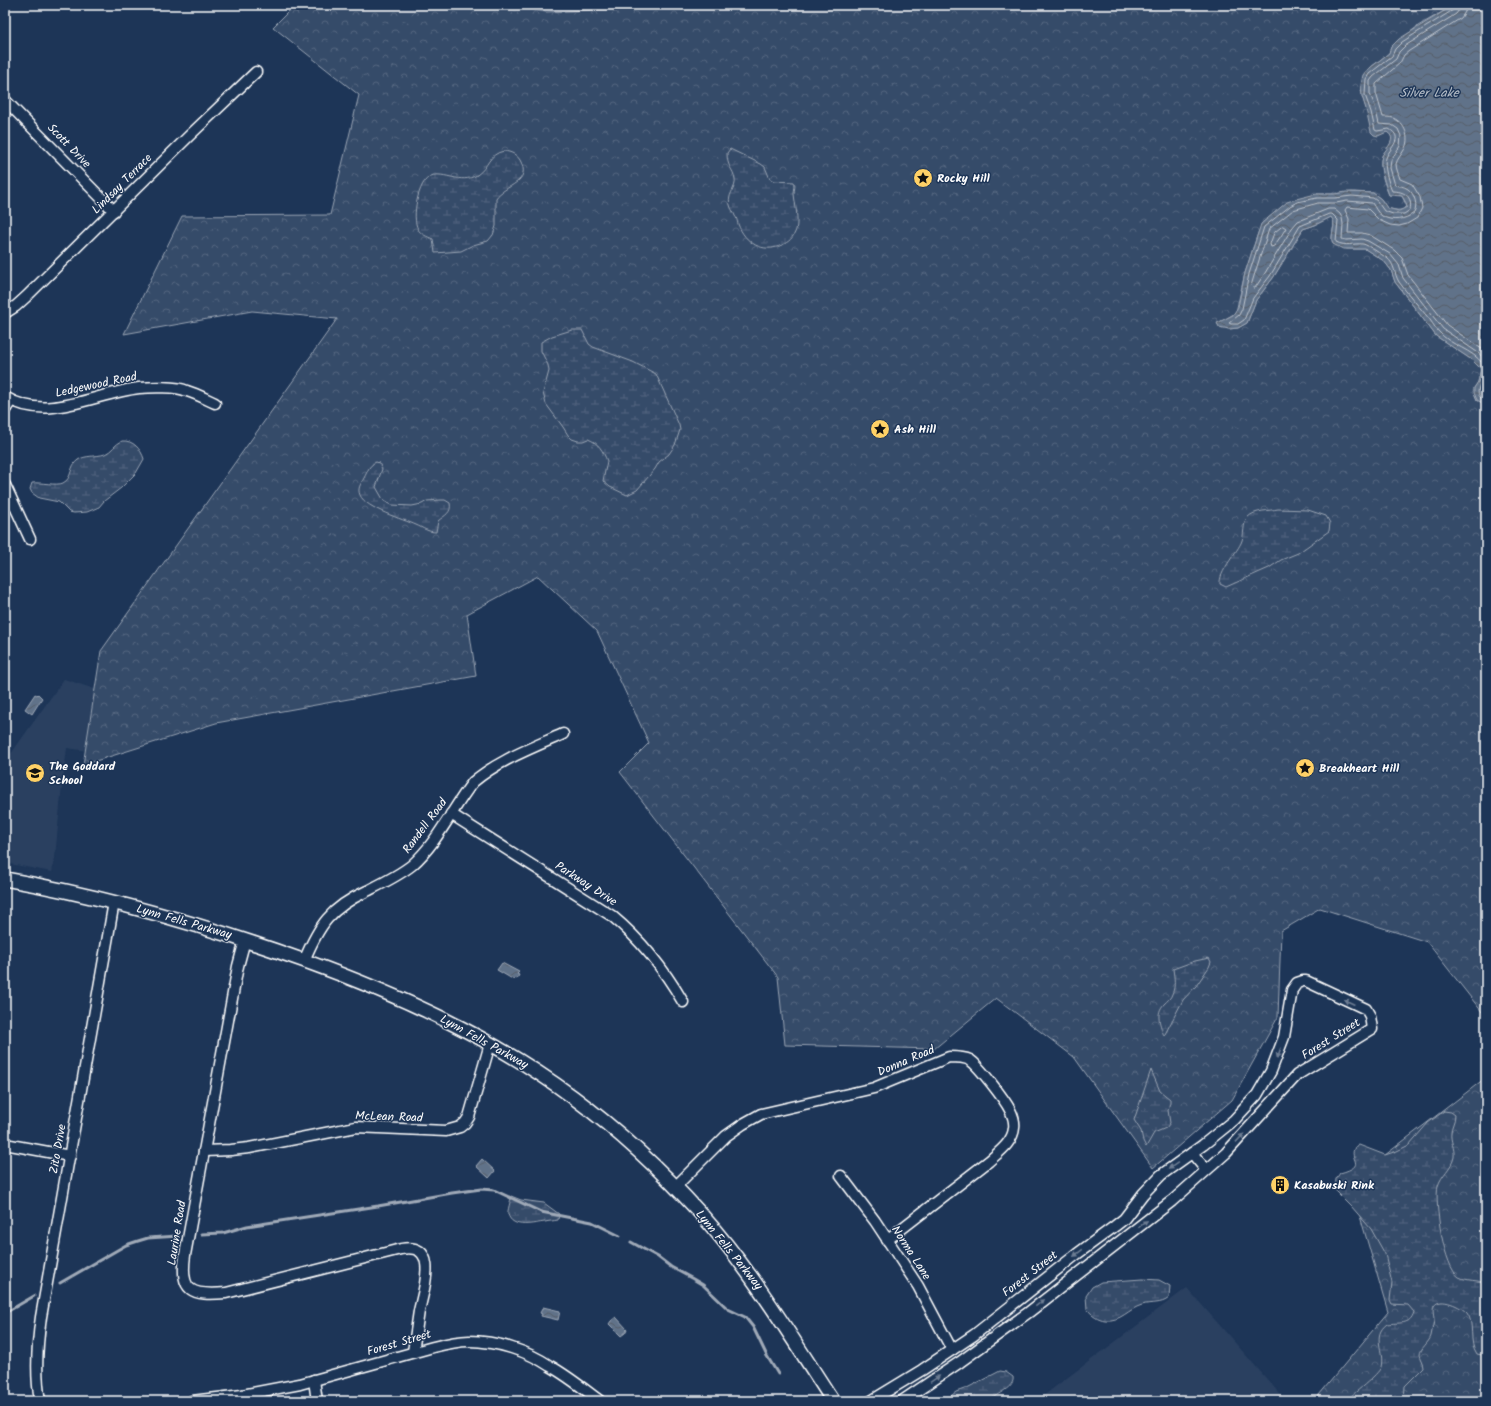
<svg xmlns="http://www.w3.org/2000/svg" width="1491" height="1406" viewBox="0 0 1491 1406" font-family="Kalam,sans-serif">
  <defs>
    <pattern id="forest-crowns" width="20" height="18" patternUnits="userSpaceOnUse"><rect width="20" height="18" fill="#364b69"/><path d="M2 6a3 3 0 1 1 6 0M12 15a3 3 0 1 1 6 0" fill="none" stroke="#546680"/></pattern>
    <pattern id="wetland-marsh" width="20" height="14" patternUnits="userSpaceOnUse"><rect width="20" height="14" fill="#364b69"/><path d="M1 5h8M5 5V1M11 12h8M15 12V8" fill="none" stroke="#546680"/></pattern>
    <pattern id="water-waves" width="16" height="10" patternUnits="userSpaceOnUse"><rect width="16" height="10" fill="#617289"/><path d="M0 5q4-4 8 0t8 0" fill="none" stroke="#555d67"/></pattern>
  </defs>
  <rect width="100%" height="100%" fill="#1d3557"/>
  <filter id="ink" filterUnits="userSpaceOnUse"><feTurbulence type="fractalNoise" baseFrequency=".025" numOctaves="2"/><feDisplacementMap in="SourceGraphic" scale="8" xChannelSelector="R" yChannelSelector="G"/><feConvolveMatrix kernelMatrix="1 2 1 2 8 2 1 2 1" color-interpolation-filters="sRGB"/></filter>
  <g filter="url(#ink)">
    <g fill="#2a4161">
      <path d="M64,679L125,699L109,754L67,748L61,795L55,857L52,872L5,863V787L8,758Z"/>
      <path d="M1187,1288L1286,1401H1037L1055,1387Z"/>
    </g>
    <g fill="url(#forest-crowns)" stroke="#9aa5b4">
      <path d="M295,5H505L546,12L695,5H1454L1418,26L1391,47L1389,53L1366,71L1361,89L1362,96L1368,114L1382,133L1387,132C1390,134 1392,136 1392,140C1391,146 1385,150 1382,156C1378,166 1385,186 1389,195L1402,196L1407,207C1400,212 1395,210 1387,208L1381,199L1373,193L1352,192L1335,194H1316L1283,207L1263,222L1258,233L1245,273L1236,312L1232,315L1217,324L1229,329L1238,328L1247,323L1256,300L1273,278L1303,229L1315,225L1331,217C1338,224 1329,235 1333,244L1347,249H1365L1384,261L1391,270L1395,282L1436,336L1472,360L1481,369L1478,382L1474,388L1477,400L1486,405V1017L1427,942L1320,908L1281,931L1278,1017L1232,1100L1153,1168L1074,1057L996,998L934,1049L785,1045L778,977L620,772L649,743L597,631L538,576L467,614L476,676L216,723L83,765L101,651L337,319L252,311L124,334L182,216L330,215L359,95L273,27Z"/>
      <path d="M1486,1030V1401H1314L1388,1312L1350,1182L1484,1079Z"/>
    </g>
    <g fill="url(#wetland-marsh)" stroke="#9aa5b4">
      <path d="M730,149L761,164L765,167L770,179L774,181L794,182C796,186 794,189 794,194C795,204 799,220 796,230C793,238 789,242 782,245C763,254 745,243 738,224C737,221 737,218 735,216C734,213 732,210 731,208C725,195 737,189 735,179C733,168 727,168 727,153Z"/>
      <path d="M504,151C511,152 516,154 520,160C533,183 504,185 496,198V226L493,235L488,241L473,245L461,251L435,253L433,239C428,237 420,234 418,229C411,218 418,181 431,176C445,171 460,185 477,175C489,167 488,154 504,151Z"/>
      <path d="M572,330H582L589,344L593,347L633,362L656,374L679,425L680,430L675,445L669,454L659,462L655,469L637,490L627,495L610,487L603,481L607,461C603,451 599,443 588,439L583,441H578L572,439L568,435L563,427L546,404L543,393L549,371L548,365L541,351V342L552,336Z"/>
      <path d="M122,441C133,440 141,449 144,459L136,473L121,488L104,501L99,507L87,512L74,513L69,512L59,502L39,498L32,493L30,489L32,483C40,482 57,486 63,483C73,478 69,466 78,460C85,455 96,457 105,454C112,451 115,444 122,441Z"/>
      <path d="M376,462L379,463L382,469L376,487L384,501L392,505L412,506L422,504L427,501L441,500H445L450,503C452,513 445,515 438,521L436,532C428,532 423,528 416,525C403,519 366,509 360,495C357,488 361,484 364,478C368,471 368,466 376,462Z"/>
      <path d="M1278,509L1308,510L1326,516L1330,523L1329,531L1298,553L1281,560L1269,568L1226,587L1220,584C1219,572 1235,555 1241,543C1245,535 1242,524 1248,517C1255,510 1269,511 1278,509Z"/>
      <path d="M1209,958L1211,962L1209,967L1196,986L1183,1000L1164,1036C1160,1024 1155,1014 1164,1004C1167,1001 1171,998 1172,994C1176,986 1174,977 1173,969L1195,961Z"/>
      <path d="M1151,1070L1160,1091L1170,1099V1102L1168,1110L1170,1123L1166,1128L1154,1133L1146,1147L1143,1141L1141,1131L1134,1120Z"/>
      <path d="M1444,1111L1451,1112L1455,1115C1455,1122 1451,1126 1451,1133C1450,1141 1455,1148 1454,1157C1452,1168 1441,1175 1438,1186C1434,1203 1444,1268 1459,1277C1467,1281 1478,1280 1486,1283V1356L1477,1354C1468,1341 1475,1323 1467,1313C1462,1307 1440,1296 1434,1306C1432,1310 1434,1316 1434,1321C1433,1326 1432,1331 1431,1336C1429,1343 1420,1348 1420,1355C1421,1359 1424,1363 1424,1367L1405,1386L1404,1401H1345C1351,1396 1379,1374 1381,1367C1385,1351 1371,1336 1387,1324C1399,1322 1410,1326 1414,1312L1408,1305L1392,1304L1390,1300L1392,1283L1385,1254L1371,1229L1351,1206L1335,1190L1336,1179L1340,1173C1369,1165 1347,1160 1355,1147L1359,1145L1385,1155L1397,1151L1409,1145L1428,1123Z"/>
      <path d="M511,1196L521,1200L544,1203L559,1214L558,1220C553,1221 549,1221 545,1222C535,1223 512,1230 508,1214C507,1211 511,1201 511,1196Z"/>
      <path d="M1142,1279L1159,1280L1170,1286L1169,1298C1161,1305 1151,1302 1142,1305C1128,1309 1121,1322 1105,1320C1098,1319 1092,1315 1087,1309L1086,1296L1092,1287L1101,1282Z"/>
      <path d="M1000,1371L1006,1372L1013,1377C1015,1388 997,1393 989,1401H944L956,1392L967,1388Z"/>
    </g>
    <g fill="url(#water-waves)" stroke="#a0aab8">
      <path d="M1454,5H1486V405L1477,400L1474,393V388L1478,382L1481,369L1472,360L1436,336L1395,282L1391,270L1384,261L1365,249H1343L1333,244C1329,235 1338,224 1331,217L1315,225L1303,229L1273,278L1256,300L1247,323L1238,328L1229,329L1219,327L1217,323L1233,315L1238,307L1245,273L1261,224L1287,202L1296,199L1316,194H1335L1346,192L1373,193L1381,199L1387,208L1399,211L1407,207L1406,203L1402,196L1398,195H1389C1386,186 1378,166 1382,156C1386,148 1398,139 1387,132L1378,136L1374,135L1371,132L1366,109L1362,96L1361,85L1363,75L1366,71L1389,53L1391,47L1399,39Z"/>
      <path d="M35,694L37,695L38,694L42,698L32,714L25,709Z"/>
      <path d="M502,963L519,972L517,974L519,975L517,979L515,978L514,980L497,970Z"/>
      <path d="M482,1159L495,1171L489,1178L476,1166Z"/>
      <path d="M543,1307L560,1311L558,1320L541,1316L542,1314L540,1313Z"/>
      <path d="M616,1317L627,1329L625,1333L621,1336L609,1324L611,1321Z"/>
    </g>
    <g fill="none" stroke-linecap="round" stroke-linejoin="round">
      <g stroke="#c0c7d0" stroke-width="1">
        <path d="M1455,5L1453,10L1402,42L1395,49L1392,56L1369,74L1366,79L1365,95L1371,112L1375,130L1377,131L1389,129C1405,138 1390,147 1386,158C1383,165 1389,185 1392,191C1404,191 1413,196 1410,210L1404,214H1393L1384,211L1377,201L1373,198L1352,196L1335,198H1317L1297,202L1290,206L1264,227L1249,274L1242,309L1239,315L1229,323L1231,324H1238L1244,320L1253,298L1270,276L1300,226L1329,214H1332L1338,220L1336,242C1346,247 1353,243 1363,244C1368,245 1382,255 1387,258C1395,264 1394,274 1399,282C1407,293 1417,304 1426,315C1431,320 1434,327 1439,332C1451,346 1472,349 1483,364C1491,378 1466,392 1486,401"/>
        <path d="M1460,5L1459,10L1456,14L1405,46L1399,52L1396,59L1373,77L1370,81V94L1375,106L1379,124L1392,125L1398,129L1401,136L1400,146L1391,160L1390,168L1395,185C1399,186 1404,186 1408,189C1415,194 1418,206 1414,213C1405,220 1392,222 1382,216C1377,213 1375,207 1372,203L1347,201L1336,203H1318L1293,210L1269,229L1254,276L1251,286L1253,288H1255L1265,273L1292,228L1298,221L1328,209H1334L1340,214L1342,218L1343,224L1342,239L1346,240L1362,239L1368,241L1390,254L1399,265L1403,278L1443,329L1477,352L1486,360"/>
        <path d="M1466,5L1465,12L1461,18L1409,51L1404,55L1400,63L1376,84V93L1383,117C1386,117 1390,117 1393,118C1405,123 1411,138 1404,150C1402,154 1397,159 1396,164C1396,169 1399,175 1400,179L1412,184L1420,197L1422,208L1417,218L1407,224L1399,226L1390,225L1379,220L1368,209L1347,207L1345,210L1349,219L1348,233H1362L1370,235L1394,250L1402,258L1408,275L1447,325L1486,352"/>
        <path d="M1283,226L1286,228L1281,236L1274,246L1271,247L1270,244L1274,233Z"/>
      </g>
      <g stroke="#a0aab8" stroke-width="3">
        <path d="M201,1234L223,1233L247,1226L378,1206L452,1193L481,1189L494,1190L541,1212L592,1222L620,1236"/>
        <path d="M631,1242L658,1257L671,1267L693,1279L703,1285L728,1309L745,1317L753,1327L767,1356L778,1374"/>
        <path d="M60,1283L126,1245L138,1241L148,1238L178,1236"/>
        <path d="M5,1313L34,1296"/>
      </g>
      <defs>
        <g id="minor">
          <path d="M5,100L114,211"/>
          <path d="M5,313L16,306L26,297L190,135L256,72"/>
          <path d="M5,397C48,423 95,393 139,388C150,387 177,386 187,391C197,394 206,399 215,403"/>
          <path d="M5,410L11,401"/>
          <path d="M5,485L30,539"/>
          <path d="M451,814L612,916C641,940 664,969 683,1002"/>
          <path d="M245,940L238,966L185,1255C180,1292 191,1296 226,1293L401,1249C441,1241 423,1292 419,1311C417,1325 415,1338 413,1352"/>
          <path d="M304,961C319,925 330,908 367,891C383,883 398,876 412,865C438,842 452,809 473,782C499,760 532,748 563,734"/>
          <path d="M5,1144L70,1156"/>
          <path d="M204,1151L231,1150L249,1148L356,1127L446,1131L460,1127L465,1123L469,1117L490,1044"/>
          <path d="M1192,1153L1206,1170"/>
          <path d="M841,1176L875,1221L918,1286L952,1350"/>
          <path d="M675,1187L726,1136L743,1124L761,1114L874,1088L949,1057C956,1057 964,1057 970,1060C979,1066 1005,1100 1010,1110C1013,1116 1015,1122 1014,1128C1013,1142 999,1152 989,1161L887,1240"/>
          <path d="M314,1380L317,1401"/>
          <path d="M40,1401C35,1373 37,1345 41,1317L114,902"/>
          <path d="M192,1401L242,1395L300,1384L433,1347C445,1344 457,1341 469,1341C496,1341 528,1351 550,1366C568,1376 584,1389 600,1401"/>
          <path d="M871,1401L922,1370L974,1335L1077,1254L1115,1226L1124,1219L1143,1194L1161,1175L1203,1145L1234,1120L1257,1095L1271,1071L1284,1037L1292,990L1297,983L1303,981H1306L1366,1009L1370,1016L1372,1029L1297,1075L1226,1153L1172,1201L1029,1312L960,1362L902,1401"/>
        </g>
        <path id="major" d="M5,879C107,897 207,926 305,961C399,995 492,1037 573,1097C619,1131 662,1171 701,1214C752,1271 791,1337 833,1401"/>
      </defs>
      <use href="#minor" stroke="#fff" stroke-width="13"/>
      <use href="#major" stroke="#fff" stroke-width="16"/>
      <use href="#minor" stroke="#1d3557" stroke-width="10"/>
      <use href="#major" stroke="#1d3557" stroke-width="13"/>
    </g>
    <defs><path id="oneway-solid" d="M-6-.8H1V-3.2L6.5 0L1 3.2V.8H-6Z"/></defs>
    <g fill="#6c7c92">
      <use href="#oneway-solid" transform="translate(1349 1002) rotate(-155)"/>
      <use href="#oneway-solid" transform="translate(1279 1053) rotate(110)"/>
      <use href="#oneway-solid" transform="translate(1240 1138) rotate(-47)"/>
      <use href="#oneway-solid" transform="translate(1173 1166) rotate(145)"/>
      <use href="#oneway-solid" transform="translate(1143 1224) rotate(-38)"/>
      <use href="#oneway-solid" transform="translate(1078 1253) rotate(143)"/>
      <use href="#oneway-solid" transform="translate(1040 1303) rotate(-38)"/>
      <use href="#oneway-solid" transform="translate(935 1379) rotate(-34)"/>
    </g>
  </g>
  <defs>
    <symbol id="sight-disc" viewBox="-11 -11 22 22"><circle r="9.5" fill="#ffd166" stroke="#1d3557"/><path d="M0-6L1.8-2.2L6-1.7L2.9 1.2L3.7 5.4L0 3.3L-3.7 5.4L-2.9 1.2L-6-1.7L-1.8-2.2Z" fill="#111"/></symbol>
    <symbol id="school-disc" viewBox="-11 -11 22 22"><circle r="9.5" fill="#ffd166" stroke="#1d3557"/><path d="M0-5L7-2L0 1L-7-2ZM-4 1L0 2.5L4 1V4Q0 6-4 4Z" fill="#111"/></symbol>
    <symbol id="building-disc" viewBox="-11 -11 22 22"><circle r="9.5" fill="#ffd166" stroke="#1d3557"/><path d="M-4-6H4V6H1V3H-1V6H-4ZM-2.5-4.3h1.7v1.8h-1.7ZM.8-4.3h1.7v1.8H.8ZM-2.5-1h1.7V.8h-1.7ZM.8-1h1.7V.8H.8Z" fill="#111"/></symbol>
  </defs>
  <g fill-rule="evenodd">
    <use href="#sight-disc" x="912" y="167" width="22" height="22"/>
    <use href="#sight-disc" x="869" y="418" width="22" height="22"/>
    <use href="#sight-disc" x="1294" y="757" width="22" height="22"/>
    <use href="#school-disc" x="24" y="762" width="22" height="22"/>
    <use href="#building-disc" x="1269" y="1174" width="22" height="22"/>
  </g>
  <g text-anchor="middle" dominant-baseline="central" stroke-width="3" stroke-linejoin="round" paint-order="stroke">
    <g font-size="12" fill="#fff" stroke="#1d3557">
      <text transform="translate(69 146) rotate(46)">Scott Drive</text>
      <text transform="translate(122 184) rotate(-45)">Lindsay Terrace</text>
      <text transform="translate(96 385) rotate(-12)">Ledgewood Road</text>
      <text transform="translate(425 826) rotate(-53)">Randell Road</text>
      <text transform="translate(586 884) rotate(33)">Parkway Drive</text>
      <text transform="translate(184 922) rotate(16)">Lynn Fells Parkway</text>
      <text transform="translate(1331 1039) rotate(-32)">Forest Street</text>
      <text transform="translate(484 1042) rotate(29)">Lynn Fells Parkway</text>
      <text transform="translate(906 1061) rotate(-23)">Donna Road</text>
      <text transform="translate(389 1117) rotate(2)">McLean Road</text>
      <text transform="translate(58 1149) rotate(-80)">Zito Drive</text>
      <text transform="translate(177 1233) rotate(-81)">Laurine Road</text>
      <text transform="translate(729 1250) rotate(51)">Lynn Fells Parkway</text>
      <text transform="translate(911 1253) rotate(57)">Norma Lane</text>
      <text transform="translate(1030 1274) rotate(-38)">Forest Street</text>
      <text transform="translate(399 1343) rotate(-16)">Forest Street</text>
    </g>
    <g font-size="12" font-weight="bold" fill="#fff" stroke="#1d3557" text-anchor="start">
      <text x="937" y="178">Rocky Hill</text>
      <text x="894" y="429">Ash Hill</text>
      <text x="49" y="766">The Goddard<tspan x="49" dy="14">School</tspan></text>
      <text x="1319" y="768">Breakheart Hill</text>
      <text x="1294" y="1185">Kasabuski Rink</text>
    </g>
    <g font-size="13" font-style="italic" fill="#b8c0ca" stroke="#1d3557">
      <text x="1429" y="93">Silver Lake</text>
    </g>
  </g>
  <rect width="1491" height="1406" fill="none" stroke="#1d3557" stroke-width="20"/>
  <rect x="10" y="10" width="1471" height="1386" fill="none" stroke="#fff" stroke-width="1.5" filter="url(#ink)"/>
</svg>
